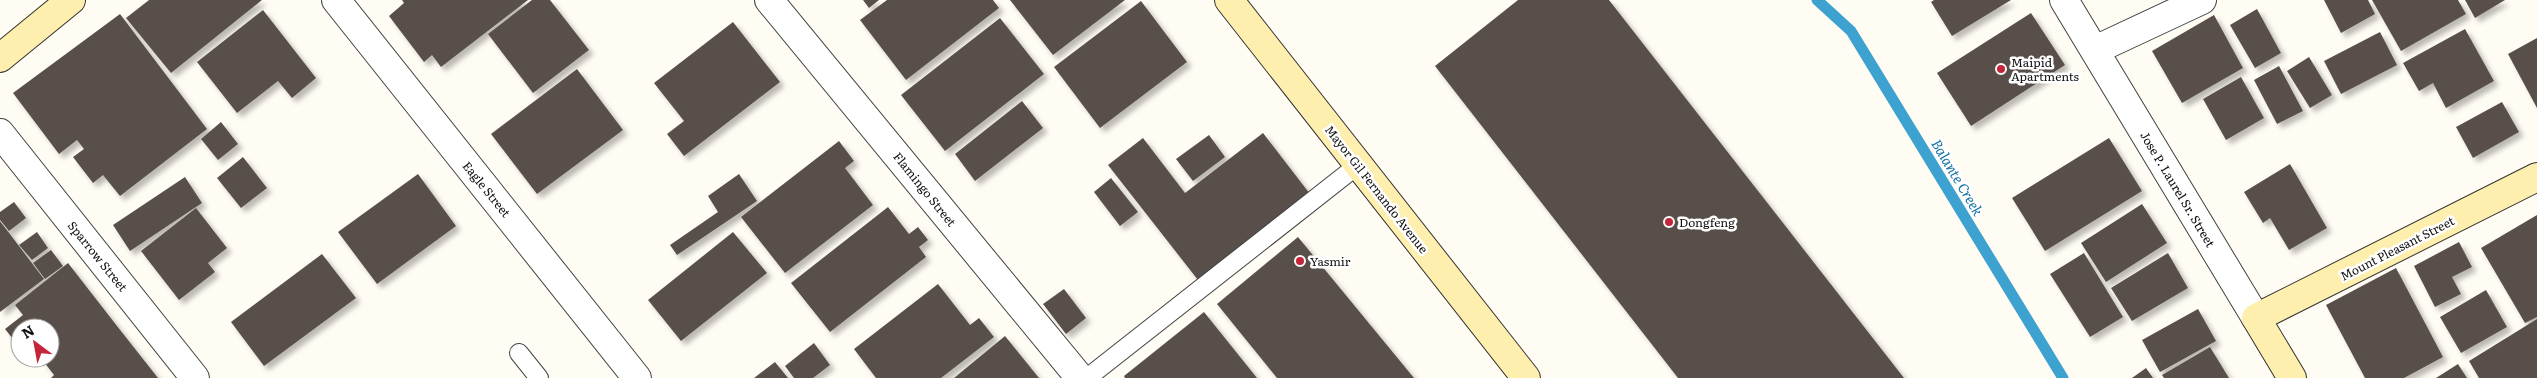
<svg xmlns="http://www.w3.org/2000/svg" width="2537" height="378" viewBox="0 0 2537 378" font-family="Literata,serif">
  <defs>
    <filter id="shadow"><feDropShadow dx="4.5" dy="4.5" stdDeviation="2.5" flood-color="#0004"/></filter>
  </defs>
  <rect width="100%" height="100%" fill="#fffcf3"/>
  <g fill="none" stroke-linecap="round" stroke-linejoin="round">
    <path stroke="#3da2d0" stroke-width="11" d="M1817,0L1851,31L2063,378"/>
  </g>
  <g fill="#59504c" filter="url(#shadow)">
    <path d="M149,0H262L171,73L126,18Z"/>
    <path d="M402,0H528L441,67L432,55L424,62L389,16L404,3Z"/>
    <path d="M532,0H550L589,50L533,93L488,34Z"/>
    <path d="M863,0H879L869,8Z"/>
    <path d="M887,0H993L999,8L906,80L860,20Z"/>
    <path d="M1010,0H1125L1053,55Z"/>
    <path d="M1518,0H1609L1904,378H1678L1435,66Z"/>
    <path d="M1934,0H2011L1952,36L1931,2Z"/>
    <path d="M2324,0H2368L2375,14L2341,33Z"/>
    <path d="M2372,0H2458L2466,14L2401,51Z"/>
    <path d="M2465,0H2505L2475,18Z"/>
    <path d="M1141,1L1187,62L1100,128L1054,67Z"/>
    <path d="M2257,9L2281,53L2255,68L2230,25Z"/>
    <path d="M263,10L316,78L292,98L278,81L237,113L197,62Z"/>
    <path d="M2031,13L2065,65L1971,126L1937,73Z"/>
    <path d="M120,14L207,129L120,196L103,175L93,183L73,157L84,149L77,140L59,154L13,93Z"/>
    <path d="M2214,15L2243,68L2182,103L2152,51Z"/>
    <path d="M1000,18L1044,74L945,151L901,95Z"/>
    <path d="M733,22L780,82L684,156L667,134L684,121L654,83Z"/>
    <path d="M2465,29L2494,81L2446,108L2433,83L2419,91L2403,63Z"/>
    <path d="M2380,32L2397,65L2341,94L2324,61Z"/>
    <path d="M2537,38V108L2508,54Z"/>
    <path d="M2309,57L2332,95L2310,108L2287,71Z"/>
    <path d="M2279,66L2303,111L2277,124L2254,80Z"/>
    <path d="M577,69L623,130L537,194L491,134Z"/>
    <path d="M2241,77L2264,118L2226,140L2203,99Z"/>
    <path d="M1022,101L1043,128L975,181L955,154Z"/>
    <path d="M2502,102L2519,132L2473,158L2456,127Z"/>
    <path d="M221,122L238,144L218,160L201,139Z"/>
    <path d="M1263,133L1310,194L1198,280L1108,165L1143,138L1185,193Z"/>
    <path d="M1209,135L1225,157L1193,181L1176,159Z"/>
    <path d="M2109,138L2142,191L2045,251L2012,198Z"/>
    <path d="M839,141L854,161L845,168L873,205L785,273L741,217Z"/>
    <path d="M243,157L267,188L241,208L217,178Z"/>
    <path d="M2290,164L2327,228L2289,250L2270,218L2263,223L2244,192Z"/>
    <path d="M418,174L456,226L377,284L338,232Z"/>
    <path d="M739,174L757,201L677,255L670,245L718,212L708,196Z"/>
    <path d="M185,177L202,203L130,251L113,225Z"/>
    <path d="M1111,178L1138,212L1120,226L1094,192Z"/>
    <path d="M14,202L26,218L9,231L0,220V212Z"/>
    <path d="M2142,204L2167,243L2106,282L2081,243Z"/>
    <path d="M888,207L909,234L918,227L928,240L919,247L926,257L830,332L791,283Z"/>
    <path d="M196,208L227,248L208,263L215,272L179,300L141,251Z"/>
    <path d="M2537,215V317L2525,323L2481,248Z"/>
    <path d="M0,221L44,279L0,312Z"/>
    <path d="M37,232L48,248L32,260L19,245Z"/>
    <path d="M733,232L767,273L681,341L648,300Z"/>
    <path d="M1298,237L1414,378H1277L1217,304Z"/>
    <path d="M2459,242L2472,267L2452,277L2461,294L2435,307L2414,266Z"/>
    <path d="M51,250L63,266L45,279L33,263Z"/>
    <path d="M2084,253L2123,317L2090,337L2050,274Z"/>
    <path d="M2168,253L2188,288L2132,321L2111,288Z"/>
    <path d="M322,254L356,298L264,366L231,322Z"/>
    <path d="M68,263L117,326L158,378H51L54,375L41,358H50V328H20V348L5,329L23,315L15,305Z"/>
    <path d="M2396,268L2443,357L2404,378H2365L2326,305Z"/>
    <path d="M938,284L970,325L979,318L994,337L941,378H876L854,349Z"/>
    <path d="M1064,289L1086,318L1066,334L1043,304Z"/>
    <path d="M2486,290L2507,327L2461,353L2440,317Z"/>
    <path d="M2198,309L2216,341L2160,372L2142,340Z"/>
    <path d="M1204,312L1257,378H1125L1124,376Z"/>
    <path d="M2537,319V378H2479L2469,361Z"/>
    <path d="M1005,336L1039,378H954Z"/>
    <path d="M814,343L830,365L813,378H794L785,366Z"/>
    <path d="M2210,347L2229,378H2164L2162,375Z"/>
    <path d="M775,362L788,378H754Z"/>
    <path d="M2458,364L2467,378H2436Z"/>
    <path d="M2146,368L2153,378H2132Z"/>
  </g>
  <g fill="none" stroke-linecap="round" stroke-linejoin="round">
    <defs>
      <g id="lane">
        <path d="M519,353L539,378"/>
        <path d="M1087,378L1358,165"/>
      </g>
      <g id="street">
        <path d="M336,0L637,378"/>
        <path d="M769,0L1080,378"/>
        <path d="M2064,0L2256,318"/>
        <path d="M2095,50L2202,0"/>
        <path d="M0,133L195,378"/>
      </g>
      <g id="secondary">
        <path d="M1229,0L1526,378"/>
        <path d="M0,58L71,0"/>
        <path d="M2292,378L2256,318L2537,177"/>
      </g>
    </defs>
    <use href="#lane" stroke="#434343" stroke-width="20"/>
    <use href="#street" stroke="#434343" stroke-width="30"/>
    <use href="#secondary" stroke="#323232" stroke-width="30"/>
    <use href="#lane" stroke="#fff" stroke-width="18"/>
    <use href="#street" stroke="#fff" stroke-width="28"/>
    <use href="#secondary" stroke="#ffefae" stroke-width="28"/>
  </g>
  <g fill="#c4253a" stroke="#fff" stroke-width="2">
    <circle cx="2001" cy="69" r="5"/>
    <circle cx="1669" cy="222" r="5"/>
    <circle cx="1300" cy="261" r="5"/>
  </g>
  <g text-anchor="middle" dominant-baseline="central" stroke-width="5" stroke-linejoin="round" paint-order="stroke">
    <g font-size="12" fill="#101010" stroke="#fff" text-anchor="start">
      <text x="2011" y="62">Maipid<tspan x="2011" dy="14">Apartments</tspan></text>
      <text x="1679" y="222">Dongfeng</text>
      <text x="1310" y="261">Yasmir</text>
    </g>
    <g font-size="12" fill="#101010" stroke="#fff">
      <text transform="translate(487 189) rotate(51)">Eagle Street</text>
      <text transform="translate(925 189) rotate(51)">Flamingo Street</text>
      <text transform="translate(1377 189) rotate(52)">Mayor Gil Fernando Avenue</text>
      <text transform="translate(2178 189) rotate(59)">Jose P. Laurel Sr. Street</text>
      <text transform="translate(2397 248) rotate(-27)">Mount Pleasant Street</text>
      <text transform="translate(98 256) rotate(51)">Sparrow Street</text>
    </g>
    <g font-size="14" font-style="italic" fill="#1673a5" stroke="#fff">
      <text transform="translate(1958 177) rotate(59)">Balante Creek</text>
    </g>
  </g>
  <g transform="translate(35 343) rotate(328)"><circle r="24" fill="#ffffff" stroke="#9f9f9f"/>
  <path d="M0-4L9 19L0 12L-9 19Z" fill="#c4253a"/>
  <text y="-8" font-size="14" font-weight="bold" text-anchor="middle" fill="#101010">N</text>
  </g>
</svg>
